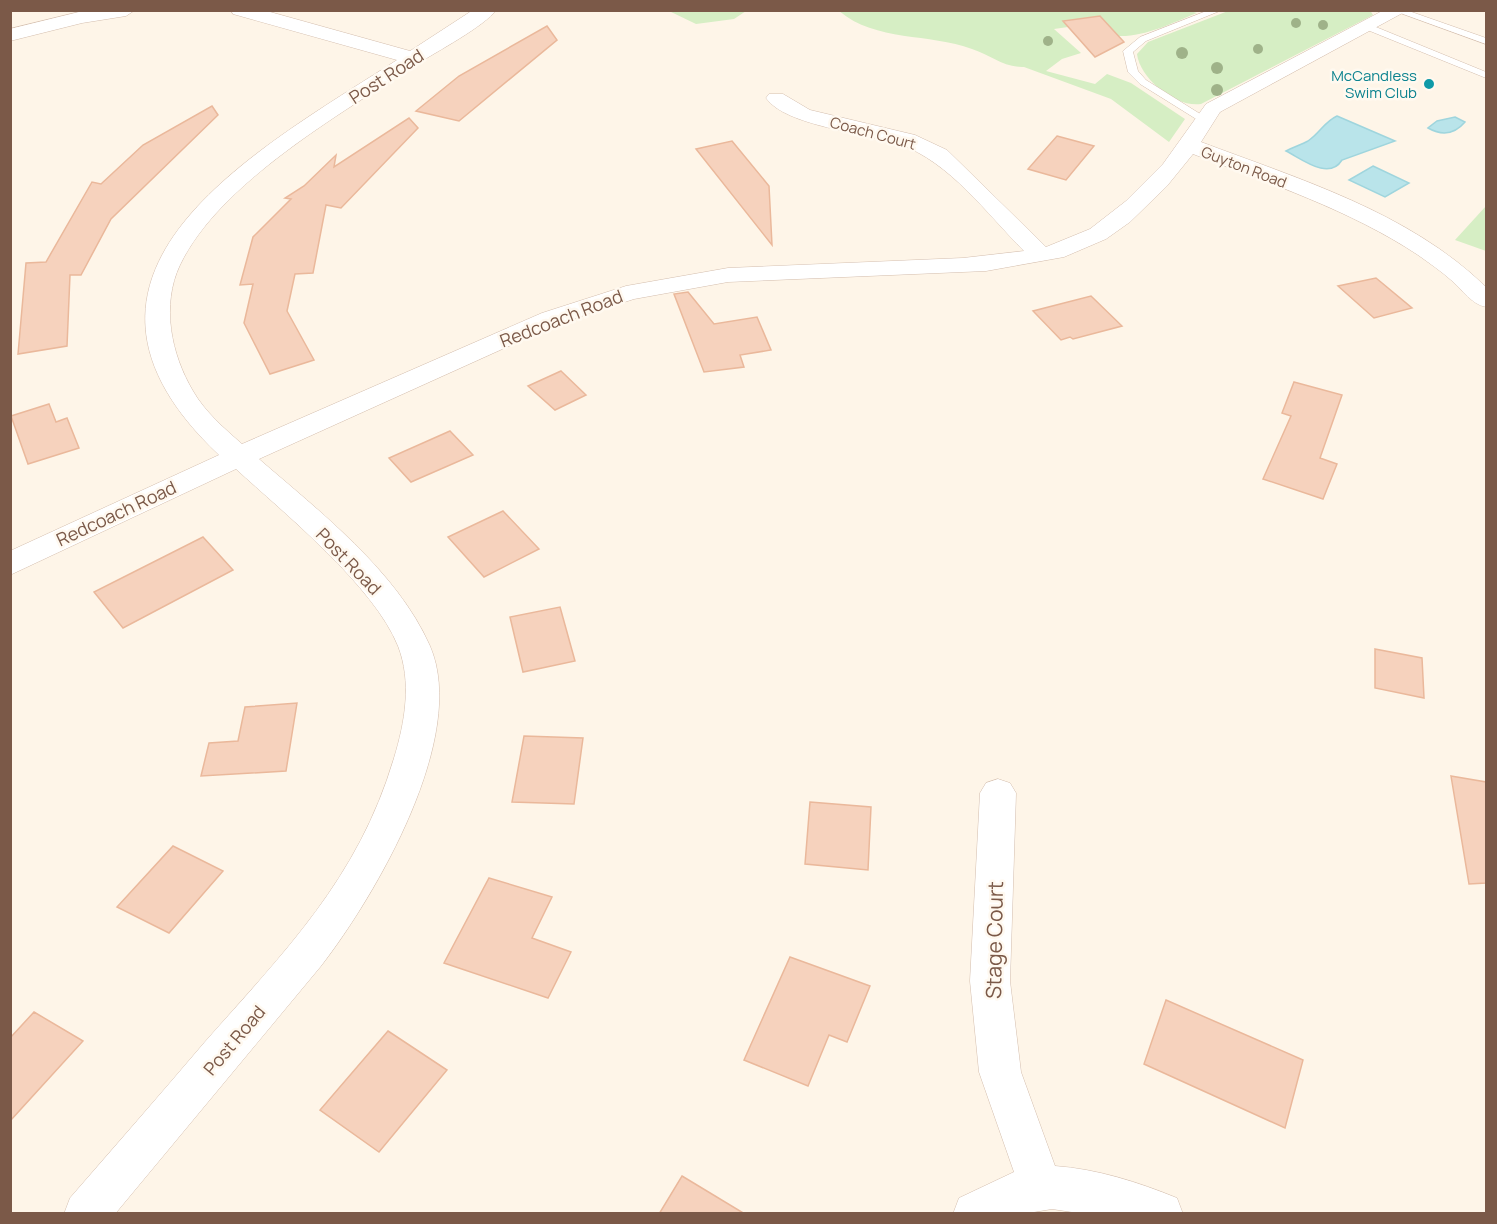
<svg xmlns="http://www.w3.org/2000/svg" width="1497" height="1224" viewBox="0 0 1497 1224" font-family="Manrope,sans-serif">
  <rect width="100%" height="100%" fill="#fef5e8"/>
  <g fill="#d6eec4">
    <path d="M1370,10L1373,15L1201,104C1176,108 1140,79 1137,54L1148,42L1228,11Z"/>
    <path d="M669,11H746L734,19L696,24Z"/>
    <path d="M839,11H1190L1197,13C1172,23 1145,37 1118,36L1100,16L1063,21L1068,27L1054,29L1081,53L1062,59L1046,71L1095,84L1107,74L1131,83L1185,119L1169,142L1111,99L1024,67C1005,68 990,55 972,49C929,33 876,42 839,11Z"/>
    <path d="M1486,206V251L1455,240Z"/>
  </g>
  <g fill="#b9e4ea" stroke="#9fd5dd" stroke-width="1.5">
    <path d="M1337,116L1395,141L1342,160C1329,181 1302,159 1286,151C1293,147 1301,145 1308,141C1320,133 1324,122 1337,116Z"/>
    <path d="M1455,117L1465,122C1454,135 1442,136 1428,128L1437,121Z"/>
    <path d="M1373,166L1409,183L1385,197L1349,180Z"/>
  </g>
  <g fill="#f6d2bd" stroke="#eab89b" stroke-width="1.5">
    <path d="M1100,16L1124,42L1095,57L1063,21Z"/>
    <path d="M547,26L557,40L459,121L416,111L459,76Z"/>
    <path d="M212,106L218,115L111,219L81,275H70L67,346L18,354L26,263L46,262L92,182L101,184L143,145Z"/>
    <path d="M409,118L418,128L341,208L326,205L313,273L295,274L287,311L314,360L270,374L244,323L253,284L240,285L253,237L291,199L285,198L304,186L336,155L334,167Z"/>
    <path d="M1057,136L1094,146L1066,180L1028,169Z"/>
    <path d="M732,141L769,186L772,245L696,149Z"/>
    <path d="M1376,278L1412,308L1374,318L1338,286Z"/>
    <path d="M688,292L714,324L757,317L771,350L740,355L744,367L704,372L674,294Z"/>
    <path d="M1091,296L1122,326L1073,339L1070,337L1061,340L1033,311Z"/>
    <path d="M561,371L586,395L555,410L528,386Z"/>
    <path d="M1294,382L1342,395L1320,458L1337,464L1323,499L1263,479L1291,416L1282,413Z"/>
    <path d="M49,404L56,422L67,418L79,448L28,464L11,416Z"/>
    <path d="M450,431L473,455L411,482L389,458Z"/>
    <path d="M503,511L539,549L484,577L448,537Z"/>
    <path d="M203,537L233,570L123,628L94,592Z"/>
    <path d="M560,607L575,661L523,672L510,617Z"/>
    <path d="M1375,649L1422,658L1424,698L1375,688Z"/>
    <path d="M297,703L286,771L201,776L209,743L238,741L245,707Z"/>
    <path d="M524,736L583,738L574,804L512,802Z"/>
    <path d="M1451,776L1486,782V883L1469,884Z"/>
    <path d="M810,802L871,807L868,870L805,864Z"/>
    <path d="M173,846L223,871L169,933L117,907Z"/>
    <path d="M489,878L552,897L532,938L571,952L548,998L444,963Z"/>
    <path d="M790,957L870,986L847,1042L829,1035L808,1086L744,1060Z"/>
    <path d="M1166,1000L1303,1060L1285,1128L1144,1064Z"/>
    <path d="M34,1012L83,1041L10,1121V1038Z"/>
    <path d="M388,1031L447,1070L379,1152L320,1110Z"/>
    <path d="M682,1176L745,1214H659Z"/>
  </g>
  <g fill="none" stroke-linecap="round" stroke-linejoin="round">
    <defs>
      <g id="lane">
        <path d="M1209,10H1222L1146,41L1133,52L1138,71L1146,80L1205,117V121L1201,122L1140,84L1128,72L1123,51L1140,37Z"/>
        <path d="M1392,10H1406L1486,38V44Z"/>
        <path d="M1365,25H1371L1486,72V78L1365,29Z"/>
      </g>
      <g id="street">
        <path d="M87,10H135L126,16L82,23L10,41V29Z"/>
        <path d="M231,10H263L410,51L473,10H496C485,26 436,52 417,64C342,113 219,183 180,265C161,305 171,354 193,391C205,412 225,429 242,444L542,313L626,286L728,268L963,258L1024,251C987,214 950,162 899,144C866,133 785,126 766,98L769,94H783L810,110L915,135L947,150L1046,247L1090,229L1126,201L1163,164L1206,104L1384,10H1408L1220,112L1201,142C1299,179 1409,212 1486,287V307C1471,304 1463,290 1451,280C1441,271 1429,263 1418,255C1350,210 1269,183 1193,154L1167,186L1130,222L1106,239L1064,257L986,271L728,282L634,299L560,323L259,459C319,511 397,571 430,646C469,736 376,895 321,966L115,1214H64L70,1198C115,1146 160,1095 204,1043C285,951 358,879 394,758C405,722 412,682 398,646C374,586 284,513 236,469L10,575V551L219,455C27,274 254,152 397,60L233,14Z"/>
        <path d="M998,779L1010,783L1016,793L1010,981L1021,1072L1055,1166C1097,1169 1138,1182 1177,1198L1183,1214H1085L1052,1209L1022,1214H953L959,1198L1014,1172L979,1072L970,981L980,793L986,783Z"/>
      </g>
    </defs>
    <use href="#lane" stroke="#d4beae" stroke-width="1"/>
    <use href="#street" stroke="#d4beae" stroke-width="1"/>
    <use href="#lane" fill="#fff" fill-rule="evenodd"/>
    <use href="#street" fill="#fff" fill-rule="evenodd"/>
  </g>
  <g fill="#9fb289">
    <circle cx="1296" cy="23" r="5"/>
    <circle cx="1323" cy="25" r="5"/>
    <circle cx="1048" cy="41" r="5"/>
    <circle cx="1258" cy="49" r="5"/>
    <circle cx="1182" cy="53" r="6"/>
    <circle cx="1217" cy="68" r="6"/>
    <circle cx="1217" cy="90" r="6"/>
  </g>
  <circle fill="#0f9aa8" stroke="#fff9f0" stroke-width="2" cx="1429" cy="84" r="6"/>
  <g text-anchor="middle" dominant-baseline="central" stroke-width="5" stroke-linejoin="round" paint-order="stroke">
    <g font-size="15" fill="#0d838f" stroke="#fff9f0" text-anchor="end">
      <text x="1417" y="75">McCandless<tspan x="1417" dy="17">Swim Club</tspan></text>
    </g>
    <g font-size="15" fill="#7b5948" stroke="#fff9f0">
      <text transform="translate(873 133) rotate(15)">Coach Court</text>
      <text transform="translate(1244 167) rotate(21)">Guyton Road</text>
    </g>
    <g font-size="18" fill="#7b5948" stroke="#fff9f0">
      <text transform="translate(386 76) rotate(-33)">Post Road</text>
      <text transform="translate(561 318) rotate(-21)">Redcoach Road</text>
      <text transform="translate(116 513) rotate(-25)">Redcoach Road</text>
      <text transform="translate(349 561) rotate(46)">Post Road</text>
      <text transform="translate(234 1040) rotate(-50)">Post Road</text>
    </g>
    <g font-size="21" fill="#7b5948" stroke="#fff9f0">
      <text transform="translate(994 940) rotate(-89)">Stage Court</text>
    </g>
  </g>
  <rect width="1497" height="1224" fill="none" stroke="#7b5948" stroke-width="24"/>
</svg>
